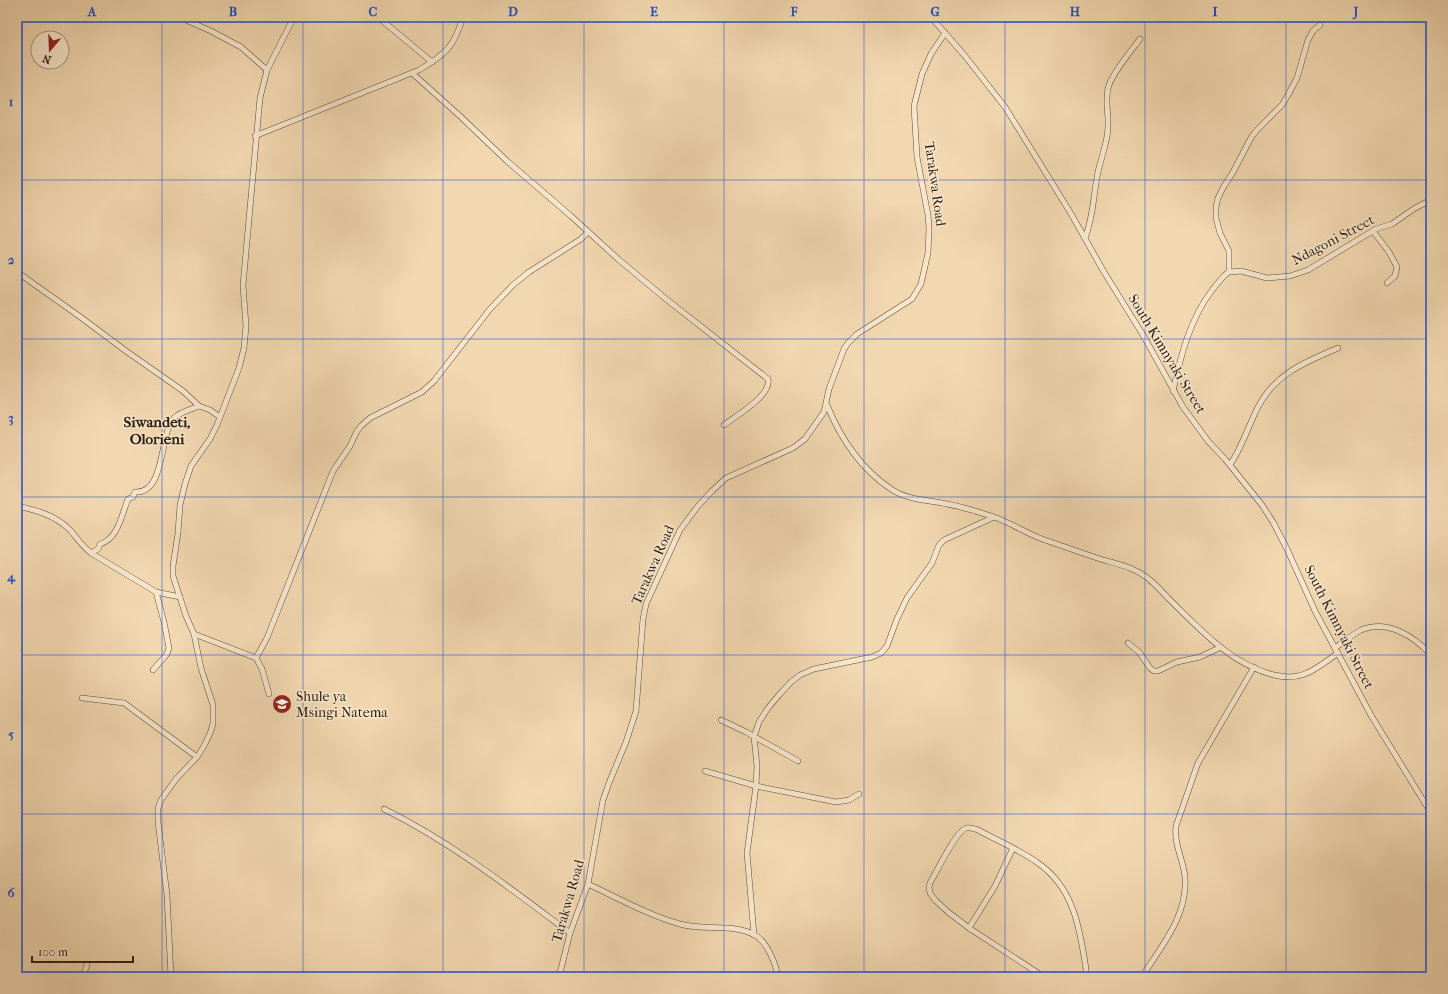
<svg xmlns="http://www.w3.org/2000/svg" width="1448" height="994" viewBox="0 0 1448 994" font-family="'IM FELL French Canon',serif">
  <rect width="100%" height="100%" fill="#f2d8b1"/>
  <filter id="stains"><feTurbulence type="fractalNoise" baseFrequency=".005" numOctaves="4"/><feColorMatrix values="0 0 0 0 .2 0 0 0 0 .09 0 0 0 0 .02 0 0 0 .5 -.17"/></filter>
  <radialGradient id="worn" r=".72"><stop offset=".6" stop-color="#630" stop-opacity="0"/><stop offset="1" stop-color="#630" stop-opacity=".3"/></radialGradient>
  <g fill="none" stroke-linecap="round" stroke-linejoin="round">
    <defs>
      <g id="minor">
        <path d="M179,17L211,31L241,47L267,70"/>
        <path d="M378,17L432,62"/>
        <path d="M931,17L965,56L1005,107L1070,212L1104,272L1143,335L1183,407L1208,441L1225,459L1262,505L1273,522L1287,549L1315,611L1372,717L1431,813"/>
        <path d="M412,73L461,117L507,161L571,216L618,259L666,299L768,379C772,395 736,416 724,425"/>
        <path d="M255,136L419,70C446,54 454,47 463,17"/>
        <path d="M1373,231L1389,252L1397,267L1395,276L1387,283"/>
        <path d="M1085,238C1094,215 1093,196 1098,172C1101,158 1108,141 1108,127C1109,113 1104,99 1109,85C1114,71 1131,51 1140,39"/>
        <path d="M17,272L79,316L126,351L183,391L199,406L210,410L220,417"/>
        <path d="M1229,272V251L1220,233L1216,218V207L1218,198L1224,186L1232,174L1252,136L1259,128L1282,105L1288,95L1297,78L1308,40L1313,31L1320,25"/>
        <path d="M1173,391C1181,355 1190,318 1213,289C1217,284 1221,279 1225,275L1229,272L1241,271L1267,278L1290,276L1308,270L1376,229L1392,224L1415,208L1431,200"/>
        <path d="M827,405C840,437 861,469 891,489C907,500 929,500 947,504C962,507 979,512 994,517C1011,523 1026,533 1042,539C1060,545 1079,552 1097,558C1109,562 1121,564 1132,569C1147,575 1158,587 1168,598C1199,628 1230,664 1274,675C1303,682 1315,669 1338,653"/>
        <path d="M1230,465C1242,447 1248,427 1258,407C1275,374 1305,362 1338,348"/>
        <path d="M17,506C36,510 55,515 70,530C77,538 82,546 91,553L156,592L180,597"/>
        <path d="M91,553L98,549L100,544C118,539 122,514 128,499L133,497L135,492C166,494 159,434 174,418C180,412 192,409 199,406"/>
        <path d="M194,634L256,658L262,669L269,694"/>
        <path d="M1128,643L1139,652L1150,668L1154,671H1158L1177,662L1200,657L1221,647"/>
        <path d="M1335,648C1343,642 1352,635 1361,630C1387,619 1414,636 1431,655"/>
        <path d="M256,658L267,638L333,471L350,446L357,431L361,426L370,418L422,392L434,381L490,309L513,285L529,272L581,239L588,232"/>
        <path d="M153,670L167,654L169,648L164,622L156,592"/>
        <path d="M82,698L124,703L197,757"/>
        <path d="M721,720L746,732L798,761"/>
        <path d="M705,771L756,786L836,802L849,800L859,794"/>
        <path d="M384,809C451,842 510,888 570,933"/>
        <path d="M588,884C616,897 650,916 680,924C704,931 732,923 755,935C767,942 776,964 778,977"/>
        <path d="M969,928L995,886L1013,848"/>
        <path d="M754,935L747,853L756,786L757,766L754,737L759,722L768,708L779,695L791,682L800,675L814,669L872,657L881,653L887,646L897,619L907,598L932,563L939,545L944,540L994,517"/>
        <path d="M83,977L87,964"/>
        <path d="M171,977L167,895L158,822V808L161,800L176,779L197,757L204,746L211,731L213,723V705L201,668L194,634L186,616L173,576V566L178,533L180,505L185,484L191,466L210,439L217,425L239,368L244,348L246,326L243,285L260,98L267,70L294,17"/>
        <path d="M559,977L570,933L588,884L603,800L609,783L626,742L636,711L643,619L646,604L680,530L698,506L712,491L726,478L793,448L805,439L824,412L829,389L844,349L848,343L857,334L912,299L921,284L928,253L929,228L928,215L917,157L914,106L922,74L931,54L945,33"/>
        <path d="M1044,977L969,928L948,912L935,900L930,893L929,887L930,883C936,873 956,831 966,828C970,827 975,829 978,830C998,841 1020,850 1038,863C1074,888 1080,929 1086,969V977"/>
        <path d="M1142,977C1161,946 1188,916 1185,877C1183,858 1174,846 1176,826L1198,763L1254,667"/>
      </g>
    </defs>
    <use href="#minor" stroke="#5e4c38" stroke-width="6"/>
    <use href="#minor" stroke="#f7e6cc" stroke-width="5"/>
  </g>
  <path fill="none" stroke="#1d4ed8" stroke-width="1" stroke-opacity="0.55" d="M162,17V977M303,17V977M443,17V977M584,17V977M724,17V977M864,17V977M1005,17V977M1145,17V977M1286,17V977M17,180H1431M17,339H1431M17,497H1431M17,655H1431M17,814H1431"/>
  <defs>
    <symbol id="school-disc" viewBox="-11 -11 22 22"><circle r="9.5" fill="#8f2418" stroke="#f7e6cc"/><path d="M0-5L7-2L0 1L-7-2ZM-4 1L0 2.5L4 1V4Q0 6-4 4Z" fill="#fff"/></symbol>
  </defs>
  <g fill-rule="evenodd">
    <use href="#school-disc" x="271" y="693" width="22" height="22"/>
  </g>
  <g text-anchor="middle" dominant-baseline="central" stroke-width="3" stroke-linejoin="round" paint-order="stroke">
    <g font-size="14" fill="#2c1d0f" stroke="#f7e6cc">
      <text transform="translate(935 184) rotate(82)">Tarakwa Road</text>
      <text transform="translate(1333 240) rotate(-28)">Ndagoni Street</text>
      <text transform="translate(1167 354) rotate(59)">South Kimnyaki Street</text>
      <text transform="translate(653 565) rotate(-66)">Tarakwa Road</text>
      <text transform="translate(1339 627) rotate(63)">South Kimnyaki Street</text>
      <text transform="translate(568 901) rotate(-74)">Tarakwa Road</text>
    </g>
    <g font-size="14" fill="#2c1d0f" stroke="#f7e6cc" text-anchor="start">
      <text x="296" y="696">Shule ya<tspan x="296" dy="16">Msingi Natema</tspan></text>
    </g>
    <g font-size="15" font-weight="bold" fill="#2c1d0f" stroke="#f7e6cc">
      <text x="157" y="422">Siwandeti,<tspan x="157" dy="17">Olorieni</tspan></text>
    </g>
  </g>
  <rect width="1448" height="994" fill="none" stroke="#f2d8b1" stroke-width="44"/>
  <g transform="translate(50 50) rotate(199)"><circle r="19" fill="#f7e6cc" stroke="#a69680"/>
  <path d="M0-3L7 15L0 10L-7 15Z" fill="#8f2418"/>
  <text y="-6" font-size="11" font-weight="bold" text-anchor="middle" fill="#2c1d0f">N</text>
  </g>
  <path d="M32 956v6h101v-6" fill="none" stroke="#2c1d0f" stroke-width="2"/>
  <text x="38" y="956" font-size="12" fill="#2c1d0f" stroke="#f7e6cc" stroke-width="3" paint-order="stroke">100 m</text>
  <rect x="22" y="22" width="1404" height="950" fill="none" stroke="#1d4ed8" stroke-width="1.5"/>
  <g font-size="13" text-anchor="middle" font-weight="bold" fill="#1d4ed8">
    <text x="92" y="16">A</text>
    <text x="233" y="16">B</text>
    <text x="373" y="16">C</text>
    <text x="513" y="16">D</text>
    <text x="654" y="16">E</text>
    <text x="794" y="16">F</text>
    <text x="935" y="16">G</text>
    <text x="1075" y="16">H</text>
    <text x="1215" y="16">I</text>
    <text x="1356" y="16">J</text>
    <text x="11" y="106">1</text>
    <text x="11" y="264">2</text>
    <text x="11" y="422">3</text>
    <text x="11" y="581">4</text>
    <text x="11" y="739">5</text>
    <text x="11" y="897">6</text>
  </g>
  <rect width="100%" height="100%" filter="url(#stains)"/>
  <rect width="100%" height="100%" fill="url(#worn)"/>
</svg>
